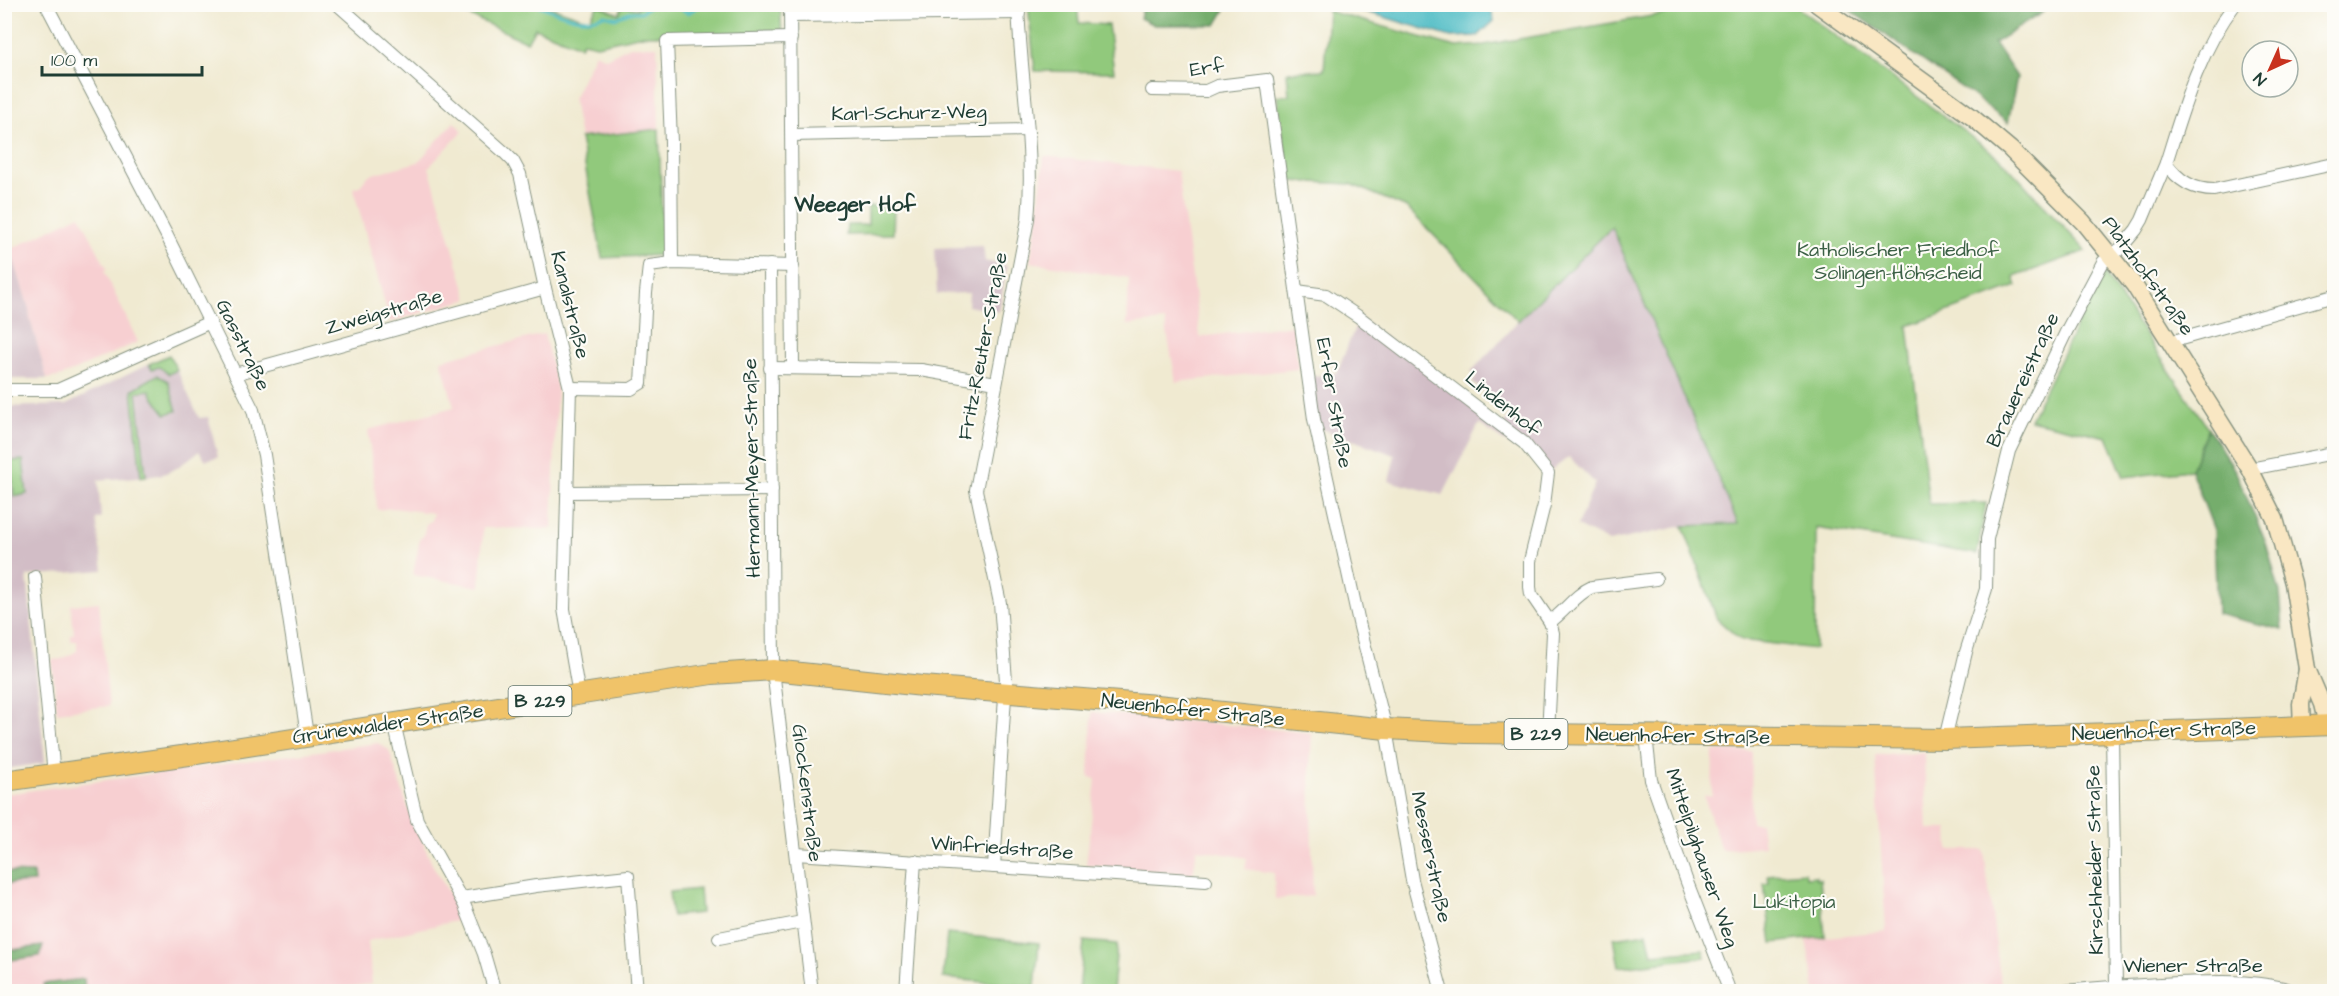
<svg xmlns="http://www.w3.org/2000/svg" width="2339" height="996" viewBox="0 0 2339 996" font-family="'Architects Daughter',sans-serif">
  <rect width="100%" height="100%" fill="#fdfcf7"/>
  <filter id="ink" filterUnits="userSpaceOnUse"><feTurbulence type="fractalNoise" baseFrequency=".0167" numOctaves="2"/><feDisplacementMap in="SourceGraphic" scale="12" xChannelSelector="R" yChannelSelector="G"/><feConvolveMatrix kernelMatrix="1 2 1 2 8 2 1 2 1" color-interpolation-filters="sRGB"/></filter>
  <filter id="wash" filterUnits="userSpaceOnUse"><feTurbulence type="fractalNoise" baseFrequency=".008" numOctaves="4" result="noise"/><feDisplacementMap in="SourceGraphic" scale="24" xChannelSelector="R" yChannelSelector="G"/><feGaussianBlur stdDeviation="1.35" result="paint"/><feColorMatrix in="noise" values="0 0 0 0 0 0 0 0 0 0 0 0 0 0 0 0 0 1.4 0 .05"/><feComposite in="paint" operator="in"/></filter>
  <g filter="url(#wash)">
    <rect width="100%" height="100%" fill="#f0ead1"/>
    <g fill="#f7cfd1">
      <path d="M630,46H657L659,129L580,138L573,99L595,53L606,58Z"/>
      <path d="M454,122L463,131L429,167L468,299L390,322L353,188L360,186L369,175L418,162Z"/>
      <path d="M1044,156L1178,171L1200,337L1293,325L1298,369L1176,382L1165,321L1127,325L1129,278L1030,262L1037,221Z"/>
      <path d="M80,215L107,269L104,271L138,342L62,376L47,379L30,319L29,309L11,249Z"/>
      <path d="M544,334L557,386L552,529L483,528L480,587L413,575L420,538L423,537L426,524L431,521L433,513L392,508L377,510L368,430L454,407L441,360Z"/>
      <path d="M99,602L109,706L57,712L52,660L62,659L77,651V641H71V635L74,634L71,605Z"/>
      <path d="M1092,712L1312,733L1310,766L1313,896L1275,899L1274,873L1245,869L1247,858L1197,849L1193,874L1086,865L1096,779L1089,777Z"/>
      <path d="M378,743L389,750L408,808L432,864L464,919L368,941L372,984L307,992H5V794Z"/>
      <path d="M1713,751H1752L1751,823H1761L1764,846L1721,850L1704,796L1712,795Z"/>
      <path d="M1924,753L1927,829H1948L1949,850H1984L2001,985L1904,991H1815L1806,939L1886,931L1875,755Z"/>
    </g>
    <g fill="#d2bdc6">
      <path d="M1612,227L1738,524L1683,526L1609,542L1577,526L1595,483L1569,457L1548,473L1524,443L1517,450L1479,424L1443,495L1389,481L1395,455L1316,427L1307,377L1337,373L1359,317L1502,426L1511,414L1472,382L1477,377L1471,372L1518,321Z"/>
      <path d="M4,234H6L29,309L30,319L47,379H5Z"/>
      <path d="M983,246L985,261L1007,266L999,312L968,306L969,293L937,294L935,248Z"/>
      <path d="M149,364L152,369L159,367L169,374L177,370L199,418L208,417L218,457L206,460L199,451L177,468L161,475L98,480L101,518L96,519L103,570L27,576L45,763L5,769L4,407L66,405Z"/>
    </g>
    <g fill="#91c97c" stroke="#588358" stroke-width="1.5">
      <path d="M639,4L780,5L782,33L642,35L597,45L583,42L580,46L535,28L527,42L446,5H545L589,20L598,5L619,14L623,5L637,9Z"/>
      <path d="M798,5H1011L1004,10H806Z"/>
      <path d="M1028,5H1077L1079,23L1108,25L1114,72L1035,71Z"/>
      <path d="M1716,5H1794L2001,159L2086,251L2014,277L2017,286L1908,326L1929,504L1986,503L1977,554L1816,528L1815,649L1741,640L1717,619L1683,526L1738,524L1612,227L1518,321L1407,208L1351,184L1290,181L1277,96L1289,95L1287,72L1324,70L1328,11L1456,47L1484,45Z"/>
      <path d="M659,129L663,255L602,258L580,138Z"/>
      <path d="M868,206L894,207L893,234L846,235L847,225H868Z"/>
      <path d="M2103,272L2208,428L2191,470L2124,477L2107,437L2030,420Z"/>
      <path d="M169,355L177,370L169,374L159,367L152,369L149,364Z"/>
      <path d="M157,375L168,381L177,411L166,414C161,406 152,399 150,390L137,392L146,476L141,477L132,390Z"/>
      <path d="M23,460L27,494L14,497L11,461Z"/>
      <path d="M1805,872L1806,877L1816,876V879H1820L1825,937L1772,943L1764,884L1769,883L1768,875Z"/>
      <path d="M699,889L701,913L672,916L669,892Z"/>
      <path d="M1647,933L1652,954L1703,950L1705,957L1619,967L1614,938Z"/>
      <path d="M947,934L1039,943L1035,987L943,978Z"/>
      <path d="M1084,941L1117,944L1113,991H1079Z"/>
    </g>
    <g fill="#74ad6c" stroke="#4a7550" stroke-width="1.5">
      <path d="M1143,5V4L1228,5L1216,25H1154L1140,18Z"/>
      <path d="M1842,5H2044L2043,12L1994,43L2017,77L2008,123L1971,94Z"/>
      <path d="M2208,428L2236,472L2266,543L2280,593L2283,630L2217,614L2214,530L2191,470Z"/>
      <path d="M4,872L33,873L34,882L5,884Z"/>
      <path d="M43,946L39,956L5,961V951Z"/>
      <path d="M84,979L85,991H45L43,984Z"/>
    </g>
    <path fill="#4cbbc4" stroke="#367c7c" stroke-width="1.5" d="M1343,5H1490L1494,21L1478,36L1451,37Z"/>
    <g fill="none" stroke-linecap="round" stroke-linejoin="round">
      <g stroke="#4cbbc4" stroke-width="3">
        <path d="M535,4C557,12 582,26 604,15L617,18L629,12H641L653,4"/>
        <path d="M672,4L688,13L702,4"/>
        <path d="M719,4H727"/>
      </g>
    </g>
  </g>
  <g filter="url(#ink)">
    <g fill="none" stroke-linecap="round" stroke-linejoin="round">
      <defs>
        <g id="minor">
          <path d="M46,4L166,234L253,410L264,455L307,735"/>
          <path d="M337,4L504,152L513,161L520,174L545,288L570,388L564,609L579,695"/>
          <path d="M790,4L793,367"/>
          <path d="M2235,4C2199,51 2183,109 2166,163C2178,181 2193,190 2214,190L2334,164"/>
          <path d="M791,16L1019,13"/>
          <path d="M1152,90L1206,91L1217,86L1267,80L1314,419L1360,627L1386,729L1412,880L1442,992"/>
          <path d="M792,135L1027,130"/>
          <path d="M672,263L671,142L667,41L791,38"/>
          <path d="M770,265L773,670L812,992"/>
          <path d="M1297,291L1326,295L1359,317L1524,443L1548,473L1544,505L1530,561V587L1531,594L1550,622L1553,633L1548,734"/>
          <path d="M2170,342L2334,296"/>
          <path d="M770,368L921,370L996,383"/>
          <path d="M235,374L545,288"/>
          <path d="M570,388L631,389L641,383L646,293L649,266L672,263L793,266"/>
          <path d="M4,390H58L210,322"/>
          <path d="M2250,469L2334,453"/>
          <path d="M568,492L772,490"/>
          <path d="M35,577L54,775"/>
          <path d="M1550,622C1565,611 1576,594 1592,587L1656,579"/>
          <path d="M394,723L417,820L464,904L484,954L495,992"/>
          <path d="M2112,733L2116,986"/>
          <path d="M1646,735L1651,780L1687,882L1730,992"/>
          <path d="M1945,739L1966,652L1986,589L1987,539L2009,451L2067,330L2103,262L2120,249L2136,230L2142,220L2166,163"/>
          <path d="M796,854L1206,881"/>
          <path d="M994,867L1006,681L1000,603L976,490L1028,219C1035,147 1020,76 1018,4"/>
          <path d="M462,898L536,886L628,876L637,992"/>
          <path d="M719,938L802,922"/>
          <path d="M906,992L915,861"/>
          <path d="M2053,992C2095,988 2136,985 2178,983C2218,982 2258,979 2297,992"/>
        </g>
        <g id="secondary">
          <path d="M1817,4L1972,117L2010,149L2083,222L2134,285L2250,469L2275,519L2293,583L2307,669L2322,704L2327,725"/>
          <path d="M2302,727L2301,704L2307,669"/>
        </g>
        <path id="primary" d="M4,781L196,754L712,674L773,670L923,686L1157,705L1386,729L1466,733L1945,739L2334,725"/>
      </defs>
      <use href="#minor" stroke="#889482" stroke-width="14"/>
      <use href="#secondary" stroke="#889482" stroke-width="19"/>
      <use href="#primary" stroke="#889482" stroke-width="22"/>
      <use href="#minor" stroke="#fff" stroke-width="12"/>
      <use href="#secondary" stroke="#f9e7c3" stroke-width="16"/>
      <use href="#primary" stroke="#f0c369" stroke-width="20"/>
    </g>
  </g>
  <g text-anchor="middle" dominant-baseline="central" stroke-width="4.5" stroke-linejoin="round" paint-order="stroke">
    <g fill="#fdfcf7" stroke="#62766e" stroke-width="1.5">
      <rect x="508.5" y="686" width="63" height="30" rx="4.5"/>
      <rect x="1504.5" y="719" width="63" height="30" rx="4.5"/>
    </g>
    <g font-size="18" font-weight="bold" fill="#1f3d34">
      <text x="540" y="701">B 229</text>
      <text x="1536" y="734">B 229</text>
    </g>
    <g font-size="20" fill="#1f3d34" stroke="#fdfcf7">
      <text transform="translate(1207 68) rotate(-8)">Erf</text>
      <text transform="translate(909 113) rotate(-1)">Karl-Schurz-Weg</text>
      <text transform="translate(2148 276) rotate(54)">Platzhofstraße</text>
      <text transform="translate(570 305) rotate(76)">Kanalstraße</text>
      <text transform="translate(384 312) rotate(-16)">Zweigstraße</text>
      <text transform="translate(243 345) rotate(64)">Gasstraße</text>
      <text transform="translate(983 346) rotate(-79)">Fritz-Reuter-Straße</text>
      <text transform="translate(2023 380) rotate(-65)">Brauereistraße</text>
      <text transform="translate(1334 403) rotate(80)">Erfer Straße</text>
      <text transform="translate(1503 404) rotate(39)">Lindenhof</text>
      <text transform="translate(752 468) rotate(-91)">Hermann-Meyer-Straße</text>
      <text transform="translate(1193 710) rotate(6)">Neuenhofer Straße</text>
      <text transform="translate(388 724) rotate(-8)">Grünewalder Straße</text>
      <text transform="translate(2164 731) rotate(-2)">Neuenhofer Straße</text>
      <text transform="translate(1678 736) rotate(1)">Neuenhofer Straße</text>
      <text transform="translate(807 793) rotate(83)">Glockenstraße</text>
      <text transform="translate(1002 848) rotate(4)">Winfriedstraße</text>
      <text transform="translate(1431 857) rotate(78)">Messerstraße</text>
      <text transform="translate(1702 858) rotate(71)">Mittelpilghauser Weg</text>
      <text transform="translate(2095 860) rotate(-91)">Kirschheider Straße</text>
      <text x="2193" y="966">Wiener Straße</text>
    </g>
    <g font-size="20" fill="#3c6046" stroke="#fdfcf7">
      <text x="1898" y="250">Katholischer Friedhof<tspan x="1898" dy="23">Solingen-Höhscheid</tspan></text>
      <text x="1794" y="902">Lukitopia</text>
    </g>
    <g font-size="21" font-weight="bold" fill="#1f3d34" stroke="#fdfcf7">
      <text x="855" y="204">Weeger Hof</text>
    </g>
  </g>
  <rect width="2339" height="996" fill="none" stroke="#fdfcf7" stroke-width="24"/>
  <g transform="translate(2270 69) rotate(225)"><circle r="28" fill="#fdfcf7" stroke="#a4b0a9" stroke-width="1.5"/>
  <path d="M0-4.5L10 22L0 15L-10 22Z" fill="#c8321e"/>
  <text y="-9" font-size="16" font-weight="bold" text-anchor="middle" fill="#1f3d34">N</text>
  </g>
  <path d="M42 66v9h160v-9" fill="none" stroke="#1f3d34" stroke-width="3"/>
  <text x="51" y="66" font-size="18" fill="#1f3d34" stroke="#fdfcf7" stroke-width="4.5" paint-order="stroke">100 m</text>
</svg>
